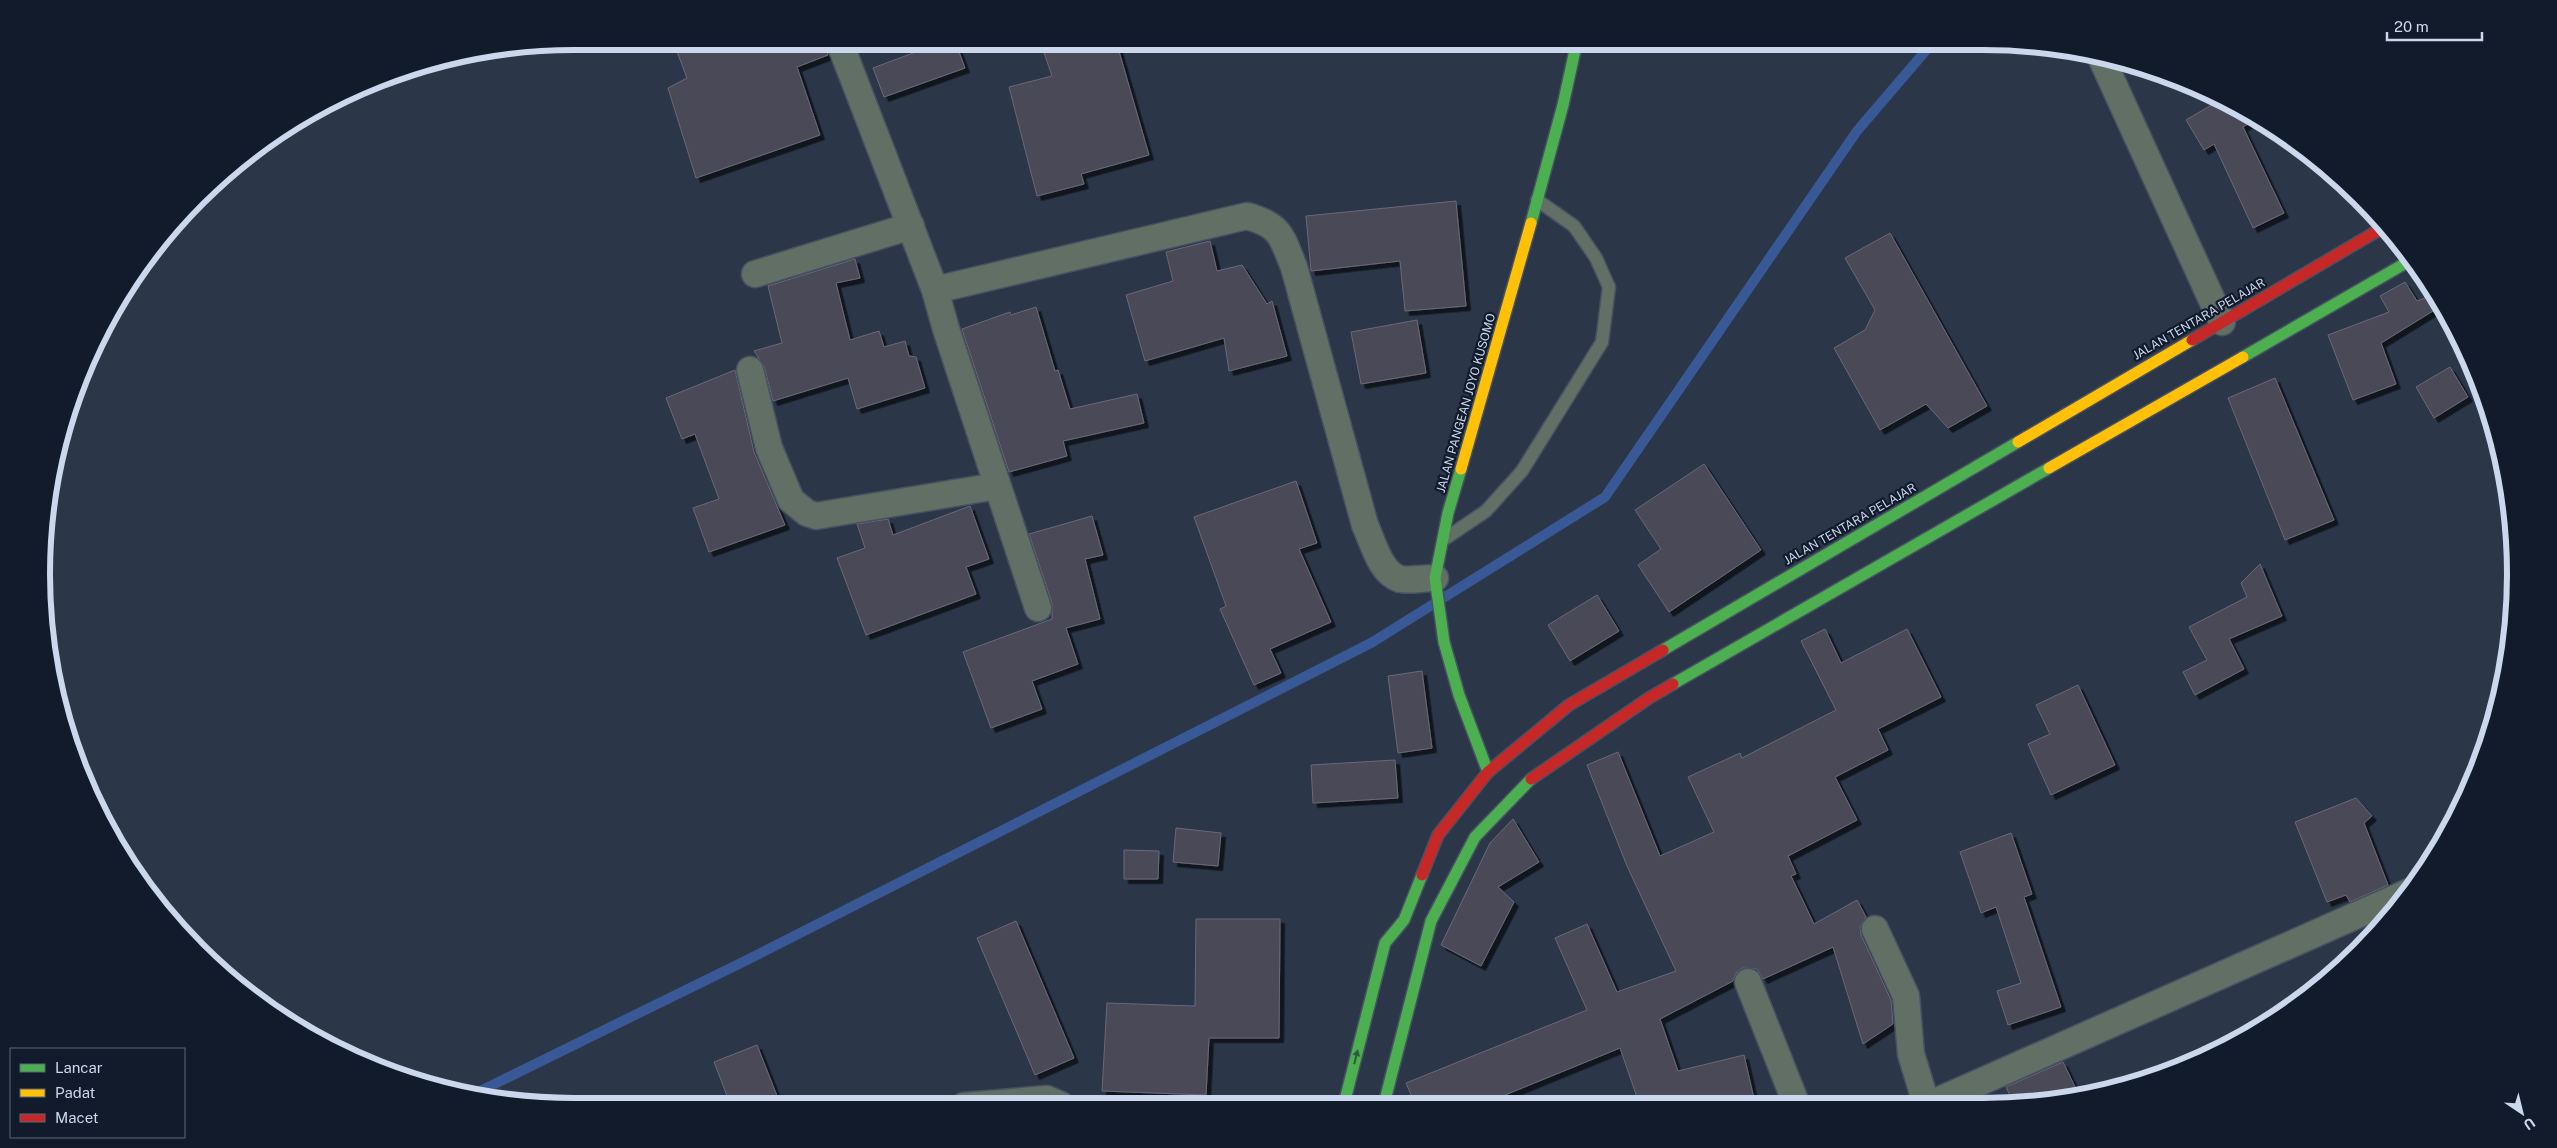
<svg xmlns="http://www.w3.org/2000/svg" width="2557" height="1148" viewBox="0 0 2557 1148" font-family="'Public Sans',sans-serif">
  <defs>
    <filter id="shadow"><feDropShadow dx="4.5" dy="4.5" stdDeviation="0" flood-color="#0009"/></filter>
  </defs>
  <rect width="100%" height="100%" fill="#2b3649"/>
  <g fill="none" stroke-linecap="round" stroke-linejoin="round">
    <path stroke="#385995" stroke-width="10" d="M470,1096L747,960L1371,643L1605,497L1857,131L1934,41"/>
  </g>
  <g fill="#494859" stroke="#6a6979" filter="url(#shadow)">
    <path d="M673,41H824L828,55L797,67L820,135L696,178L668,88L687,78Z"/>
    <path d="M914,41H955L965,68L884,97L873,68L921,50Z"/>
    <path d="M1040,41H1116L1149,155L1081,174L1084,184L1037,196L1009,87L1052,76Z"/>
    <path d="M2220,100L2256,119L2243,127L2284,213L2253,228L2214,144L2204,150L2186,120Z"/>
    <path d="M1456,201L1466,306L1405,311L1400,261L1311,271L1306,216Z"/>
    <path d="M1890,233L1987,406L1948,428L1926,404L1880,430L1834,348L1865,330L1875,310L1845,258Z"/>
    <path d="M1210,241L1217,271L1242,265L1267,304L1272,301L1287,356L1229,371L1224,338L1145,361L1126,295L1173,281L1166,252Z"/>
    <path d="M855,259L860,278L836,283L850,340L879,331L884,347L905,341L909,356L916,357L925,388L857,409L848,378L773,401L764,366L754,351L782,343L768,286Z"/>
    <path d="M2405,282L2417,301L2435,294L2441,306L2381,343L2396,384L2353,400L2328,335L2389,312L2380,296Z"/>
    <path d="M1036,307L1055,371L1058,370L1070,409L1137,394L1144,423L1063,441L1067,456L1009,472L962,329L1010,312L1011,315Z"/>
    <path d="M1417,320L1426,373L1361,384L1351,332Z"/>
    <path d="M2450,367L2468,397L2434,418L2416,387Z"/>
    <path d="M735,370L754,452L785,525L709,552L693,508L719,499L695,434L682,439L666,398Z"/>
    <path d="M2275,378L2334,520L2285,540L2228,398Z"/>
    <path d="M1704,464L1761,550L1669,612L1638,565L1661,549L1635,510Z"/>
    <path d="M1296,481L1317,543L1299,549L1331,622L1270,649L1281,673L1254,685L1220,609L1226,606L1194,517Z"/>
    <path d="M970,506L989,559L966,567L976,594L866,635L837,558L865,548L857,524L888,519L893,535Z"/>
    <path d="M1092,516L1103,555L1085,559L1100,619L1066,628L1078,664L1032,681L1042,709L991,728L963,652L1052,619V603L1029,534Z"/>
    <path d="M2260,564L2282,616L2229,639L2244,669L2195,695L2183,672L2207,660L2189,627L2247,597L2241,583Z"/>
    <path d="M1597,595L1619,631L1570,661L1548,625Z"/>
    <path d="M1825,629L1841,663L1907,629L1941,697L1878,729L1888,750L1835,777L1857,820L1788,856L1796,874L1791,876L1814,924L1857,900L1866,917L1860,927L1861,935L1891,1000L1893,1024L1863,1044L1833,947L1763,979L1757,969L1742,968L1736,973L1733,981L1660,1019L1678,1071L1744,1055L1755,1103H1639L1620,1048L1483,1104H1415L1406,1083L1587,1010L1555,938L1587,924L1617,992L1676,971L1627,866L1587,765L1618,752L1660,856L1714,832L1688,777L1740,753L1742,758L1836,710L1801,641Z"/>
    <path d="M1422,671L1432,748L1398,753L1388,676Z"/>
    <path d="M2078,685L2115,765L2051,795L2028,744L2050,734L2036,705Z"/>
    <path d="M1395,760L1398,798L1313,803L1311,765Z"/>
    <path d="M2356,798L2372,816L2364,823L2388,885L2350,902L2346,895L2327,902L2295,822Z"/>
    <path d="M1513,819L1539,862L1498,887L1514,902L1481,966L1441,945L1490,843Z"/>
    <path d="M1176,828L1221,833L1218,866L1173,862Z"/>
    <path d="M2011,833L2032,894L2024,897L2061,1007L2008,1025L1997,991L2021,983L1996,907L1981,913L1960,852Z"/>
    <path d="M1124,850L1159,851L1158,879H1124Z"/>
    <path d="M1196,919H1280L1279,1038H1209L1206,1095L1102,1091L1107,1003L1195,1006Z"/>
    <path d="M1016,921L1074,1058L1035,1075L977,938Z"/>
    <path d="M757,1045L781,1106H731L714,1062Z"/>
    <path d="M2063,1062L2079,1095L2053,1102H2013L2006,1087Z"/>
  </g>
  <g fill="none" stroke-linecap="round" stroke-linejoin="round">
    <defs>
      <path id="lane" d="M1446,538L1486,511L1522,471L1602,342L1609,287L1596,258L1574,226L1537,200"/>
      <g id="street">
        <path d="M839,41L935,290L946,329L1038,608"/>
        <path d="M2100,55L2222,322"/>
        <path d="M755,274L911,226"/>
        <path d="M935,290L1247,216C1282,226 1281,236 1294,267L1365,525C1373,542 1380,573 1400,579C1410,581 1425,578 1435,578"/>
        <path d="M750,370L769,448L791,500L807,513L816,516L997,486"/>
        <path d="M1875,929L1906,996L1911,1054L1926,1103"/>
        <path d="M1748,982L1796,1103"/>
        <path d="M1933,1103L2409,892"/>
        <path d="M964,1106L1047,1099L1061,1105"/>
      </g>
      <g id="fast">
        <path d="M1531,223L1563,105L1577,41"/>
        <path d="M2243,357L2411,260"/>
        <path d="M1461,469L1448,513L1435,578L1444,642L1459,695L1488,772"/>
        <path d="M1663,650L2018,442"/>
        <path d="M1673,684L2049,468"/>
        <path d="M1344,1104L1385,943L1404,920L1422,875"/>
        <path d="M1384,1104L1431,921L1475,837L1531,779"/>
      </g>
      <g id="slow">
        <path d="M2018,442L2192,340"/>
        <path d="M2049,468L2243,357"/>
        <path d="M1461,469L1531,223"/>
      </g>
      <g id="jam">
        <path d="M2192,340L2384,227"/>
        <path d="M1531,779L1649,698L1673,684"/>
        <path d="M1422,875L1438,835L1488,772L1569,705L1663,650"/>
      </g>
    </defs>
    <use href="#lane" stroke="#475161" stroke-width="15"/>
    <use href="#street" stroke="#475161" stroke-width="29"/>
    <use href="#fast" stroke="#475161" stroke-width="14"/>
    <use href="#slow" stroke="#475161" stroke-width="14"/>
    <use href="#jam" stroke="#475161" stroke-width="14"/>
    <use href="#lane" stroke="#626f65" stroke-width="12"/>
    <use href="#street" stroke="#626f65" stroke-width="26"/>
    <use href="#fast" stroke="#4caf50" stroke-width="11"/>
    <use href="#slow" stroke="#ffc107" stroke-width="11"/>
    <use href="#jam" stroke="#c62828" stroke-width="11"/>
  </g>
  <defs><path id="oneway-solid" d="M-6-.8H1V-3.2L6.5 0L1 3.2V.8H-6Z" transform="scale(1.25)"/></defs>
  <use fill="#2c5e3c" href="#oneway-solid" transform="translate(1356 1057) rotate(-76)"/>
  <g text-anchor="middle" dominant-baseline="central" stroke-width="4.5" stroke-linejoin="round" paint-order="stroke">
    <g font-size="12" fill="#cad7ed" stroke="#121b2b">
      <text transform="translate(2199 319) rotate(-30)">JALAN TENTARA PELAJAR</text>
      <text transform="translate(1466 403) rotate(-74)">JALAN PANGEAN JOYO KUSOMO</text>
      <text transform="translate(1850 524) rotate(-30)">JALAN TENTARA PELAJAR</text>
    </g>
  </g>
  <path d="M0 0H2557V1148H0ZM574 50H1983A524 524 0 0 1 2507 574V574A524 524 0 0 1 1983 1098H574A524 524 0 0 1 50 574V574A524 524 0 0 1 574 50Z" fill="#121b2b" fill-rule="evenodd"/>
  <path fill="none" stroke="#cad7ed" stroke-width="6" d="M574 50H1983A524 524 0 0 1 2507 574V574A524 524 0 0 1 1983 1098H574A524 524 0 0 1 50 574V574A524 524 0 0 1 574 50Z"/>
  <rect x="10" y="1048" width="175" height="90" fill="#121b2b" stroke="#5c6679"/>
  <rect x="20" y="1064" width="25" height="8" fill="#4caf50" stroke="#5c6679"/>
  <text x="55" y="1073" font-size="15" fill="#cad7ed">Lancar</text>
  <rect x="20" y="1089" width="25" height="8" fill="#ffc107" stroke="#5c6679"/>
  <text x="55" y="1098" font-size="15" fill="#cad7ed">Padat</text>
  <rect x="20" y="1114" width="25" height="8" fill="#c62828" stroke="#5c6679"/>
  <text x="55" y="1123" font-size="15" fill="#cad7ed">Macet</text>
  <g transform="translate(2522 1113) rotate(145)" stroke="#121b2b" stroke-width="4" paint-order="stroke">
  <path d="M0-4L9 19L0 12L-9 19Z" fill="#cad7ed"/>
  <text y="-8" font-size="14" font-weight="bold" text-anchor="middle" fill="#cad7ed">U</text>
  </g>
  <path d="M2387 32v8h95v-8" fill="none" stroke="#cad7ed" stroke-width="2.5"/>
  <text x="2394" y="32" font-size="15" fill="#cad7ed" stroke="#121b2b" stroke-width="4" paint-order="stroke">20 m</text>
</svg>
